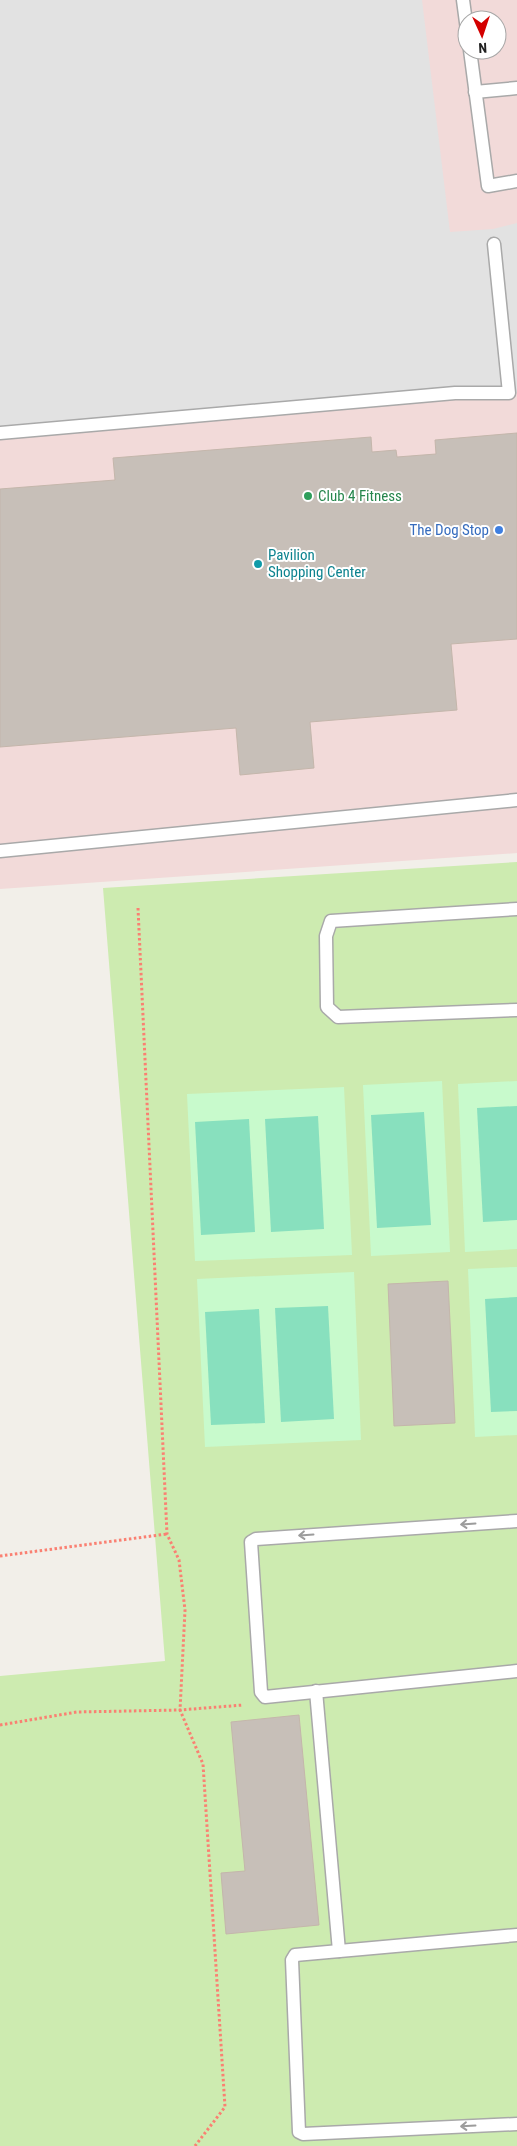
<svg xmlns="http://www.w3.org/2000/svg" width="517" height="2146" viewBox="0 0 517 2146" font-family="'Roboto Condensed',sans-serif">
  <rect width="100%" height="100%" fill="#f2efe9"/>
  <path fill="#f2dad9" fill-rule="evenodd" d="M0,0H517V853L0,889ZM467,20H497V50H467Z"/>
  <path fill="#cdebb0" d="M517,862V2146H0V1676L165,1661L103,888Z"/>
  <g fill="#c8facc">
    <path d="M442,1081L450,1252L371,1256L363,1085Z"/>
    <path d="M517,1081V1249L465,1252L458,1084Z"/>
    <path d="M344,1087L352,1255L195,1261L187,1094Z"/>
    <path d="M517,1267V1435L475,1437L468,1269Z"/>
    <path d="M354,1272L361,1440L205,1447L197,1279Z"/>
  </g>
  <g fill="#88e0be">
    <path d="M517,1106V1220L483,1222L477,1108Z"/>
    <path d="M424,1112L431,1225L377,1228L371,1115Z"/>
    <path d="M318,1116L324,1229L271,1232L265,1119Z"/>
    <path d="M249,1119L255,1232L201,1235L195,1122Z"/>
    <path d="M517,1297V1411L491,1412L485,1299Z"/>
    <path d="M328,1306L334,1419L281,1422L275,1308Z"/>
    <path d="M259,1309L265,1423L211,1425L205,1312Z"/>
  </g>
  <path fill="#e2e2e2" d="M0,0H422L450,232L493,229L517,223V393L0,433Z"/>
  <g fill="#c7bfb8" stroke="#c4b6ab">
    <path d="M517,433V639L451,644L457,710L310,722L314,768L240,775L236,728L0,747V489L115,480L113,458L371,437L372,452L396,450L397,457L436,454L435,440Z"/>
    <path d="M448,1281L455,1423L394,1426L388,1284Z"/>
    <path d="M299,1715L319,1925L226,1934L221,1873L245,1871L231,1722Z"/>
  </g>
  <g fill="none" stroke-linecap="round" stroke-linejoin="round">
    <defs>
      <g id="lane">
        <path d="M463,0L467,30"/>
        <path d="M470,50L488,186L517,181"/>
        <path d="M475,92L517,88"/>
        <path d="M0,433L455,393H509L494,244"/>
        <path d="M0,851L517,800"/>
        <path d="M517,909L331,921L326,936L327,1007L338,1017L517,1010"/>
        <path d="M517,1521L256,1539L251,1542L261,1692L265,1697L517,1671"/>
        <path d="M316,1691L339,1951"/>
        <path d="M517,1935L295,1955L292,1960L299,2132L303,2134L517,2124"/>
      </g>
    </defs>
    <use href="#lane" stroke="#a9a9a9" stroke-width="15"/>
    <g stroke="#fa8072" stroke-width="3" stroke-dasharray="2.5 2.5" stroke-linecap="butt">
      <path d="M138,908L167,1534L179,1560L185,1610L180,1710L203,1764L225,2107L195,2146"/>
      <path d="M0,1556L167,1534"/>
      <path d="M0,1725L77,1712L180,1710L243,1705"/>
    </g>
    <use href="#lane" stroke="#fff" stroke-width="12"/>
  </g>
  <defs><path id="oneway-shaft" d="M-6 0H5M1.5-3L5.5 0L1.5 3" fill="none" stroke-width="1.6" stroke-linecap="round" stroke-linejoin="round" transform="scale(1.25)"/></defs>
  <g stroke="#9c9c9c">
    <use href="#oneway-shaft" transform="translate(468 1524) rotate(176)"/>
    <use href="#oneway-shaft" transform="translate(306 1535) rotate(176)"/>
    <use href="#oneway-shaft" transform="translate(468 2126) rotate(177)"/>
  </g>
  <circle fill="#2e9e5b" stroke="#fff" stroke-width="2" cx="308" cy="496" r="5"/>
  <circle fill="#3f7fe0" stroke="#fff" stroke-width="2" cx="499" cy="530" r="5"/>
  <circle fill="#0f9aa8" stroke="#fff" stroke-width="2" cx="258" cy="564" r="5"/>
  <g text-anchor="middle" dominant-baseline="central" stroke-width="4" stroke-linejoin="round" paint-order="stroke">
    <g font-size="15" fill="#27864d" stroke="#fff" text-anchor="start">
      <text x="318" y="496">Club 4 Fitness</text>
    </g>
    <g font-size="15" fill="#366cbe" stroke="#fff" text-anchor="end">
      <text x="489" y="530">The Dog Stop</text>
    </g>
    <g font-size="15" fill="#0d838f" stroke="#fff" text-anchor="start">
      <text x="268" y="555">Pavilion<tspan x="268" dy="17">Shopping Center</tspan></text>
    </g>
  </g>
  <g transform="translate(482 35) rotate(177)"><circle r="24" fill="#ffffff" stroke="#a7a7a7"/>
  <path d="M0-4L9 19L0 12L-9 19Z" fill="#d40000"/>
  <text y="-8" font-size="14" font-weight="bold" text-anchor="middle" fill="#222222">N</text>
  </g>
</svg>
